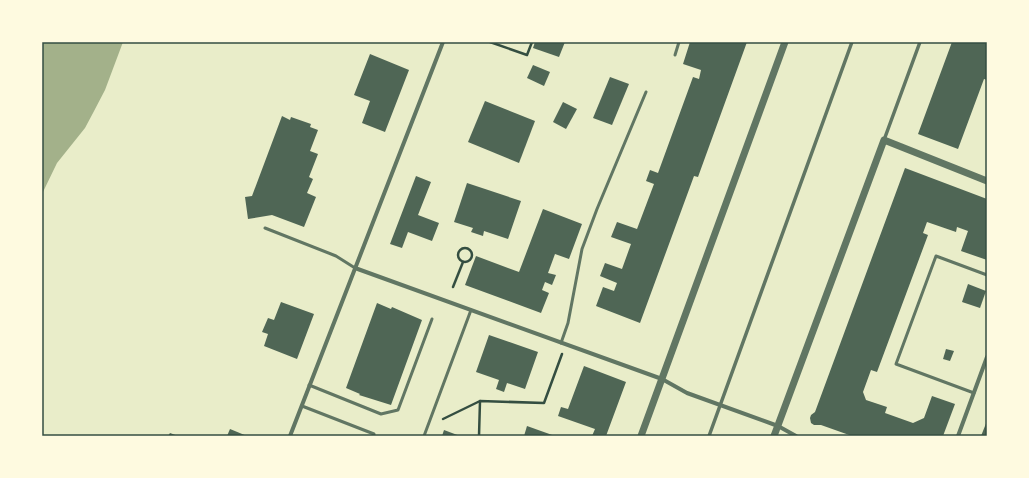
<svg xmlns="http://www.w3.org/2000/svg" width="1029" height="478" viewBox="0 0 1029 478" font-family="'Noto Sans',sans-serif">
  <rect width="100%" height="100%" fill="#e9edc9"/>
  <path fill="#a3b18a" d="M42,42H123L105,90L93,113L85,128L57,163L42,194Z"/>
  <g fill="#4f6655">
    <path d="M535,42H565L559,57L533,48Z"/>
    <path d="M690,42H747L698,177L694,176L640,323L596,306L603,287L614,291L617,283L600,276L605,263L622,269L631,244L611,237L617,222L637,229L654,184L646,181L650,170L658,173L693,77L699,79L701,70L683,64Z"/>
    <path d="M952,42H987V80L984,79L958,149L918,134Z"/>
    <path d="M370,54L409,70L385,132L362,123L370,101L354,95Z"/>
    <path d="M533,65L550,72L544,86L527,78Z"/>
    <path d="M610,77L629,84L612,125L593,118Z"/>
    <path d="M485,101L535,121L519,163L468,142Z"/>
    <path d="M563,102L577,109L566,129L553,122Z"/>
    <path d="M282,116L290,120L291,117L311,124L310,127L318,130L310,151L318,154L309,177L313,179L307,193L316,197L304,227L272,215L248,219L245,197L252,196Z"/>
    <path d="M905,168L987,199V260L961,251L968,231L957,227L956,232L927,222L923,233L928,235L877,372L871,370L863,392L866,400L887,407L885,413L913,423L924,418L932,396L955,404L943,436H852L821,425H814L811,423L810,418L811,415L815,412Z"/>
    <path d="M416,176L431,182L418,215L439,223L432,241L408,232L402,248L390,244Z"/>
    <path d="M467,183L521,201L508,239L484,231L483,236L471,232L473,228L454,222Z"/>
    <path d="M543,209L582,224L569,259L555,254L548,273L556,275L552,285L545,282L542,290L549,293L541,313L465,285L476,256L519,272Z"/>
    <path d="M968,284L986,291L980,308L962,302Z"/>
    <path d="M281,302L314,314L297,359L264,346L268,334L262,332L268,318L274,320Z"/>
    <path d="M377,303L391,309L392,307L422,320L391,405L359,395L360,394L346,388Z"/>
    <path d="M489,335L538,352L525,389L507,383L504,392L496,389L499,380L476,372Z"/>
    <path d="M946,349L954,351L950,361L943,359Z"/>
    <path d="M584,366L626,382L606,436H592L595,429L558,416L561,407L568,409Z"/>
    <path d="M987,421V436H981Z"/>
    <path d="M527,426L555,436H524Z"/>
    <path d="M230,429L247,436H227Z"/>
    <path d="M444,430L460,436H442Z"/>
    <path d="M170,433L178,436H168Z"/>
  </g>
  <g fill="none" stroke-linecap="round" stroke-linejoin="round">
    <g stroke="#344e41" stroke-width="2.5">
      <path d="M490,42L527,55L532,42"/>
      <circle cx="465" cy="255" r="7"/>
      <path d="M453,287L463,262"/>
      <path d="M443,419L480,401"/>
      <path d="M479,436L480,401L544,403L562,354"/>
    </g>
    <g stroke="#617663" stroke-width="3">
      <path d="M675,55L679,42"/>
      <path d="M265,228L336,256L355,268"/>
      <path d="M561,343L568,323L582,249L597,209L646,92"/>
      <path d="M309,385L381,414L398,410L432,319"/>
      <path d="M974,393L896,364L936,256L987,275"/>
      <path d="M302,406L374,434V436"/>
      <path d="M424,436L471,310"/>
    </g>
    <g stroke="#617663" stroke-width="3.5">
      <path d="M884,140L920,42"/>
      <path d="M709,436L852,42"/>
    </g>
    <g stroke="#617663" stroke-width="4">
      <path d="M355,268L662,379L687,393L778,426L796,436"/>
      <path d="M290,436L443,42"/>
      <path d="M958,436L987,357"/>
    </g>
    <g stroke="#617663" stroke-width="7">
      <path d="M641,436L785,42"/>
      <path d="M774,436L884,140L987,181"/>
    </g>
  </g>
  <rect width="1029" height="478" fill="none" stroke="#fefae0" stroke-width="86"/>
  <rect x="43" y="43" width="943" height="392" fill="none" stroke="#344e41" stroke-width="1.5"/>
</svg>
